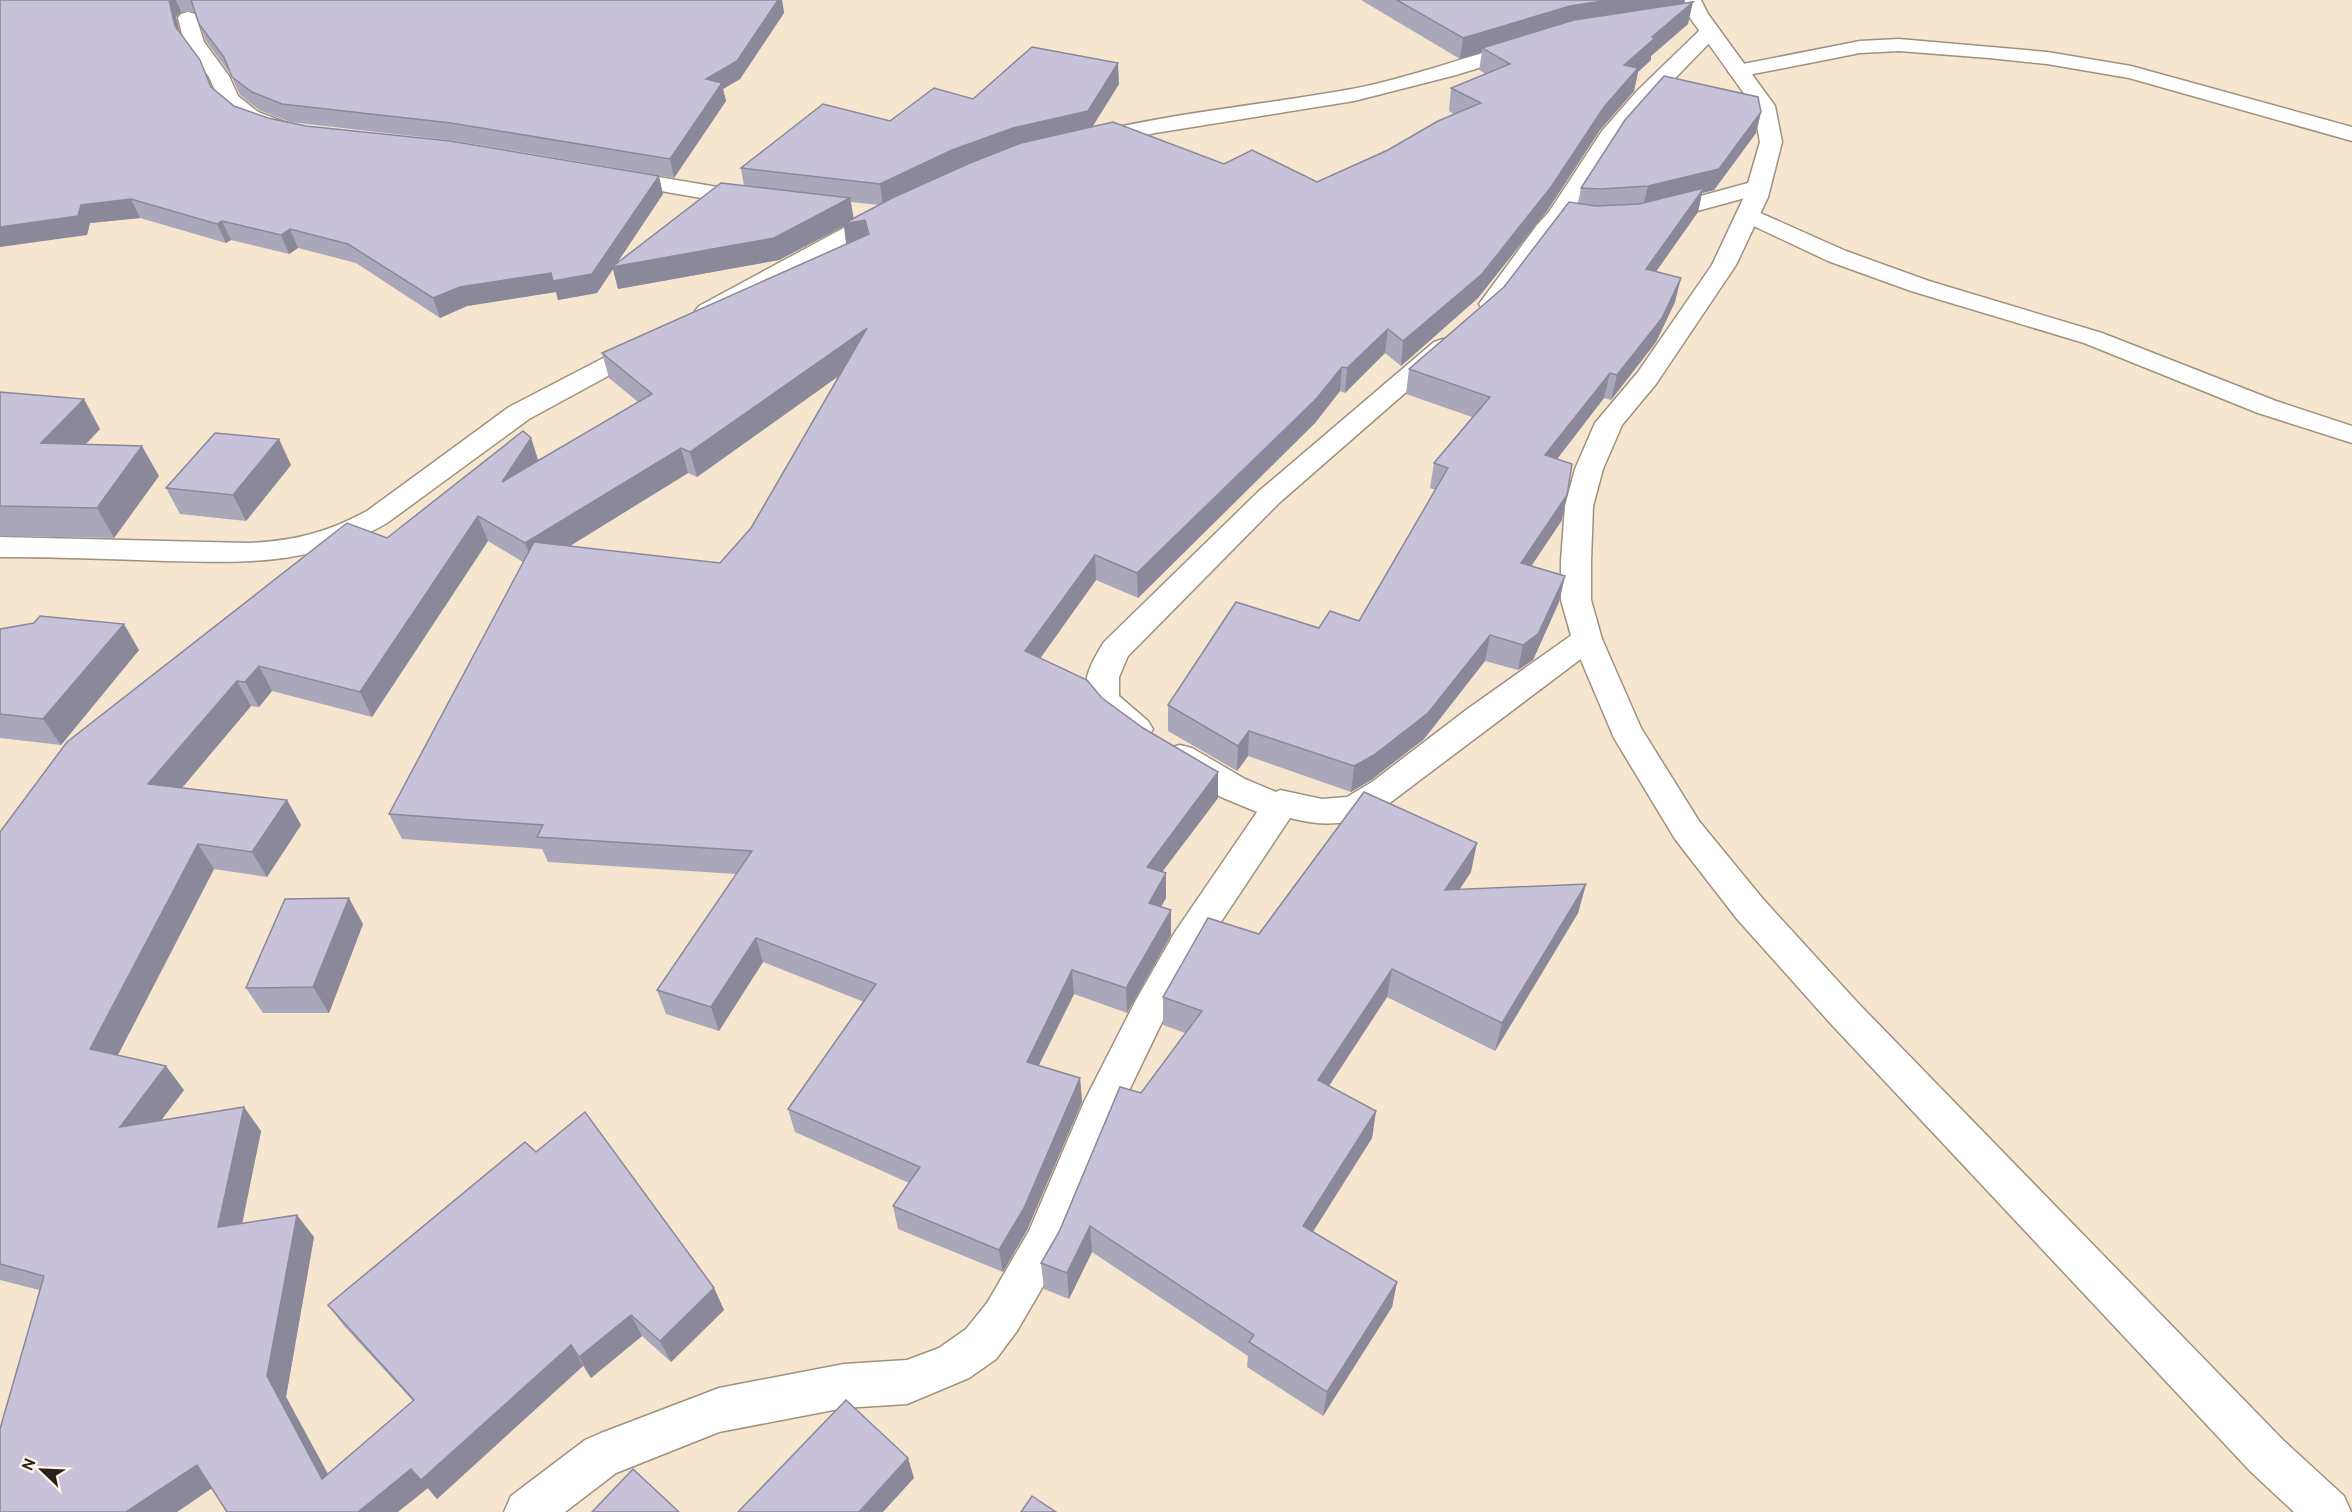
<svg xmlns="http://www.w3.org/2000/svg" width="2352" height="1512" viewBox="0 0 2352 1512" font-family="Cabin,sans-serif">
  <rect width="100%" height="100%" fill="#f6e6d0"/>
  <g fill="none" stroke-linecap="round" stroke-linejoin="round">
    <defs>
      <g id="minor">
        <path d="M188,12L195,14L204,42L229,76L238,96L258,112L287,123L290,128L287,133L279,135L271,133L242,122L221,104L209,77L184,42L178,18L181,14Z"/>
        <path d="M1710,25L1717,27L1720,31L1717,35L1653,101L1619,140L1566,221L1553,235L1500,309L1491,311L1482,309L1479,304L1537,225L1549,212L1602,131L1637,91L1703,27Z"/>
        <path d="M1899,39L2047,52L2131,66L2352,127V141L2129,78L2047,64L1989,58L1899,51L1860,53L1738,77L1731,75L1728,71L1731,67L1738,65L1860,41Z"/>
        <path d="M1523,42L1530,44L1533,48L1530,52L1456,75L1354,101L1155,133L1090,147L1082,145L1079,140L1082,135C1171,113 1262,105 1352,89C1410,78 1466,56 1523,42Z"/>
        <path d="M617,170L753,193L761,195L765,200L761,205L753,207L609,182L606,177L609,172Z"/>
        <path d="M1759,180L1767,182L1770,187L1767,192L1657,222L1649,220L1645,215L1649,210Z"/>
        <path d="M885,208L893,210L897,215L893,220L717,316L708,319L699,316L695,311L699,306L877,210Z"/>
        <path d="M1749,208L1846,251L1929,281L2102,333L2276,401L2352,426V443L2258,413L2084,343L1911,291L1828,261L1741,220L1737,215L1741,210Z"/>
        <path d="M645,338L654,341L658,346L654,351L529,419L387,523C314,565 247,563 165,561C110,559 55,557 0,557V537L248,543C294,541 326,533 367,511L509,407L636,341Z"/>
        <path d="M1443,339L1452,342L1456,347L1452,352L1279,503L1128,656L1119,677V696L1148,721L1153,729L1148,737C1144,739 1139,741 1135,740C1116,737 1086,706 1086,686C1086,671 1096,655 1104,642L1259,491L1434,342Z"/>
        <path d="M1587,628L1598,632L1602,639L1598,646L1383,808C1351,826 1324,827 1290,818L1201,952L1163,1020L1123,1103L1060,1257L1017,1331L996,1359L969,1378L907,1404L844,1408L719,1432L616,1473L565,1512H504L511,1496L585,1440L601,1433L719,1388L844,1364L907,1360L939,1348L966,1329L987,1303L1029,1231L1084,1102L1136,1000L1175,932L1257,812L1221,797L1168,766L1163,757L1168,748L1180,745L1192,748L1245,779L1276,792L1280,790L1322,799L1347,797L1372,782L1466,710L1576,632Z"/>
      </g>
      <path id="major" d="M1681,0H1701L1708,14L1775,106L1782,142L1768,197L1736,265L1656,384L1622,425L1603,469L1593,506L1591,561V600L1602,639L1641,728L1699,821L1763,899L1857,1002L2283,1440L2344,1496L2351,1512H2294L2251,1472L1831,1024L1737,919L1675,839L1614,738L1572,639L1561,600V561L1565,506L1575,469L1595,423L1638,372L1712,265L1744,197L1760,142L1753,106L1688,15Z"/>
    </defs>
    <use href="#minor" stroke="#a0917d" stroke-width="3"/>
    <use href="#major" stroke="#a0917d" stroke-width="3"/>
    <use href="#minor" fill="#fff" fill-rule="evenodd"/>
    <use href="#major" fill="#fff" fill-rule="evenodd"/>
  </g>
  <g fill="#aba7bb" fill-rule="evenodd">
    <path d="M0,0H782L784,13L740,79L723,89L726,101L674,178L456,141L290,122L259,110L240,95L231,75L206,41L195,12H181L176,17L180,33L211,87L234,106L268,118L306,126L663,194L617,263L744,186L741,168L890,121L973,99L1119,84L1093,126L1224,164L1317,182L1388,150L1454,114L1449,111L1451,88L1486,74L1479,70L1482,52L1460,59L1361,0H1685L1684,3L1688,24L1651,56V60L1638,72L1634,91L1600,130L1547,211L1478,298L1401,366L1385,353L1345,393L1340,391L1315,423L1138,598L1096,580L1040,658L1102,698L1218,798L1162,872L1166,898L1161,907L1171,935L1127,1013L1074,994L1039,1065L1080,1078L1082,1102L1027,1230L1003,1272L898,1229L893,1206L909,1183L795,1132L788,1109L864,1002L763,962L719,1031L666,1014L657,990L736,874L548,862L542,849L402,839L389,814L523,562L488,541L372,717L272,691L259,707L251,706L182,788L287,800L301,825L267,877L214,869L118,1055L184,1090L161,1120L261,1131L242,1223L314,1237L286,1397L328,1474L413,1401L345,1327L328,1305L536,1152L714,1288L724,1310L671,1362L642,1336L591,1378L583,1366L437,1499L428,1488H212L177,1512H0L39,1290L0,1280V832L387,538L531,438L538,460L638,402L609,378L602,353L846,244L844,226L779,260L618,289L613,269L597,293L558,300L556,292L467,306L440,318L356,263L298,248L289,254L231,240L226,243L140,218L90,223L87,235ZM851,202L879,205L853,219ZM840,375L751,528L720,563L570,546L688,473L697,477Z"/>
    <path d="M1761,112L1756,133L1714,190L1702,193L1698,212L1656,272L1675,302L1656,342L1611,400L1604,398L1557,459L1562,520L1531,566L1565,576L1559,602L1533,660L1518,670L1485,661L1424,739L1371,780L1351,792L1248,756L1237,771L1168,731V705L1319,628L1359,621L1436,490L1430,488L1434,463L1472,417L1406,394L1409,369L1504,287L1578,203L1581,188Z"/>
    <path d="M0,392L100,429L86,444L159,476L114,538L0,536Z"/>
    <path d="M291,465L246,521L180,514L166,488Z"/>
    <path d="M0,629L139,650L61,745L0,738Z"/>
    <path d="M1471,872L1459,890L1586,884L1578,913L1495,1051L1387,997L1329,1086L1376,1111L1372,1138L1313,1232L1397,1282L1392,1307L1323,1416L1247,1367L1248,1356L1092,1252L1069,1299L1044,1289L1041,1263L1141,1093L1185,1033L1163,1025V997L1259,934Z"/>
    <path d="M363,924L329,1013H263L246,988Z"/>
  </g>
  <g fill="#8b8899">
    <path d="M169,0H176L181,12L176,17L182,43L175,26Z"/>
    <path d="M778,0H782L784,13L740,79L723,89L726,101L674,178L670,159L706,79Z"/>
    <path d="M1610,0H1685L1683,9L1482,48V52L1460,59L1463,38L1570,6Z"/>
    <path d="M1693,2L1688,24L1651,56V60L1638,72L1634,91L1600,130L1547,211L1478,298L1401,366L1403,341L1624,65L1652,37Z"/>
    <path d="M1118,63L1119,84L1089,132L883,206L880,184L952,150Z"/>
    <path d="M1761,112L1756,133L1714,190L1702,193L1698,212L1640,294L1643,207L1648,186Z"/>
    <path d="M659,176L663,194L615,266L850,198L854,220H865L869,244L847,248L844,226L779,260L618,289L613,269L597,293L558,300L556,292L467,306L440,318L433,298L460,287Z"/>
    <path d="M131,199L140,218L90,223L87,235L0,247V227L81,205Z"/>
    <path d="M222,221L231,240L226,243L217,224Z"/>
    <path d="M290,229L298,248L289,254L281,235Z"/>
    <path d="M1681,278L1675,302L1656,342L1611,400L1617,375Z"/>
    <path d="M867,328L871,353L697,477L690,452Z"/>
    <path d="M1388,329L1385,353L1345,393L1347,368Z"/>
    <path d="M1342,367L1340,391L1315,423L1138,598L1137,573Z"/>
    <path d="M1610,373L1604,398L1540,481L1545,455Z"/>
    <path d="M84,399L100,429L58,473L41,443Z"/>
    <path d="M531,438L539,463L502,482Z"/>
    <path d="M279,439L291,465L246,521L233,495Z"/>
    <path d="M142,446L159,476L114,538L97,508Z"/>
    <path d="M681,448L688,473L534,568L525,543Z"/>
    <path d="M1567,495L1562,520L1516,589L1521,563Z"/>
    <path d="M478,516L488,541L372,717L360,692Z"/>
    <path d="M1095,555L1096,580L1027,677L1025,651Z"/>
    <path d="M1565,576L1559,602L1533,660L1518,670L1523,645Z"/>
    <path d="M124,624L139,650L61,745L43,719Z"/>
    <path d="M1490,635L1485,661L1424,739L1371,780L1351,792L1354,766Z"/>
    <path d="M259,666L272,691L259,707L245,682Z"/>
    <path d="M237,681L251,706L164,809L148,784Z"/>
    <path d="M1249,731L1248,756L1237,771L1238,746Z"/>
    <path d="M1218,772V798L1147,892V867Z"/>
    <path d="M287,800L301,825L267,877L252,852Z"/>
    <path d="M1477,843L1471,872L1440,919L1445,890Z"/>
    <path d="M198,844L214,869L109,1072L90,1049Z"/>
    <path d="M1166,873V898L1149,928V903Z"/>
    <path d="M1586,884L1578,913L1495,1051L1502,1023Z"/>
    <path d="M349,898L363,924L329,1013L313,987Z"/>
    <path d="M1171,910V935L1127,1013L1126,988Z"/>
    <path d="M756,938L763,962L719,1031L711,1007Z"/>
    <path d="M1392,969L1387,997L1315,1107L1318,1080Z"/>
    <path d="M1072,970L1074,994L1029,1085L1027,1062Z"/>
    <path d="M166,1066L184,1090L139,1150L120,1127Z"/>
    <path d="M1080,1078L1082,1102L1027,1230L1003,1272L999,1250Z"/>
    <path d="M244,1107L261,1131L237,1249L218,1227Z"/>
    <path d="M1376,1111L1372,1138L1300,1252L1303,1226Z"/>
    <path d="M297,1215L314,1237L286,1397L341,1498L322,1479L267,1376Z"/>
    <path d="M1090,1226L1092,1252L1069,1299L1067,1273Z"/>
    <path d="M1397,1282L1392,1307L1323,1416L1327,1392Z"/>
    <path d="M714,1288L724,1310L671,1362L660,1341Z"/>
    <path d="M631,1315L642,1336L591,1378L579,1357Z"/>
    <path d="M571,1345L583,1366L437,1499L421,1480Z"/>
    <path d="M908,1458L914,1478L883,1512H859Z"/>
    <path d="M197,1465L218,1484L177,1512H126Z"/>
    <path d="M411,1469L428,1488L398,1512H358Z"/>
  </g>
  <g fill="#c7c2da" stroke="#8b8899" stroke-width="1.5">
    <path d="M0,0H169L175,26L200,60L211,87L234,106L268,118L306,126L450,141L659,176L592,274L553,281L551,273L460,287L433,298L348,244L290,229L281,235L222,221L217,224L131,199L81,205L78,216L0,227Z"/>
    <path d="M191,0H778L737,61L706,79L722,83L670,159L451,123L282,104L252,92L232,77L224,57L199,24Z"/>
    <path d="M1397,0H1610L1570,6L1463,38Z"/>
    <path d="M1693,2L1652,37L1655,38L1624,65L1638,68L1604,107L1551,187L1482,274L1403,341L1388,329L1347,368L1342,367L1317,398L1137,573L1095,555L1025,651L1087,680L1102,698L1143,728L1218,772L1147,867L1166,873L1149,903L1171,910L1126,988L1072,970L1027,1062L1080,1078L1024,1208L999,1250L893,1206L920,1167L788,1109L876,984L756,938L711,1007L657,990L752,851L537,837L543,825L389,814L534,542L720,563L751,528L867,328L690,452L681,448L525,543L478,516L360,692L259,666L245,682L237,681L148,784L287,800L252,852L198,844L90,1049L166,1066L120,1127L244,1107L218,1227L297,1215L267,1376L322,1479L414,1400L328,1305L525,1142L536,1152L585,1112L714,1288L660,1341L631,1315L579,1357L571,1345L421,1480L411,1469L358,1512H227L197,1465L126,1512H0V1429L44,1276L0,1264V832L67,742L347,523L387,538L523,431L531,438L502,482L652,394L602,353L869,234L865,220L843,224L892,198L970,163L1021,143L1113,122L1224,164L1252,150L1317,182L1388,150L1438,121L1481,103L1451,88L1510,64L1482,48L1574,20Z"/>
    <path d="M1032,47L1118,63L1088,111L1013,128L952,150L880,184L741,168L823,104L890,121L934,88L973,99Z"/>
    <path d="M1664,76L1758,97L1761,112L1719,169L1648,186L1601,189L1581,188L1625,120Z"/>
    <path d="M721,183L850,198L774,238L612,267Z"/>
    <path d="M1704,188L1646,269L1681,278L1662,318L1617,375L1610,373L1545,455L1572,464L1567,495L1521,563L1565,576L1538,634L1523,645L1490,635L1428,713L1374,755L1354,766L1249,731L1238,746L1168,705L1236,602L1319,628L1330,611L1359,621L1448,468L1434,463L1490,397L1409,369L1504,287L1569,202L1596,206L1639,204Z"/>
    <path d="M0,392L84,399L41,443L142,446L97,508L0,506Z"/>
    <path d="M215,433L279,439L233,495L166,488Z"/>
    <path d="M40,616L124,624L43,719L0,714V629L34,623Z"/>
    <path d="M1364,792L1477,843L1445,890L1586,884L1502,1023L1392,969L1318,1080L1376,1111L1303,1226L1397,1282L1327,1392L1249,1342L1254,1335L1090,1226L1067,1273L1041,1263L1059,1232L1120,1087L1141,1093L1202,1011L1163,997L1208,918L1259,934Z"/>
    <path d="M349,898L313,987L246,988L285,899Z"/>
    <path d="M846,1400L908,1458L859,1512H738Z"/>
    <path d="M633,1469L679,1512H592Z"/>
    <path d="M1032,1496L1056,1512H1021Z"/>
  </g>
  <g transform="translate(42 1470) rotate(293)" stroke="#fef4e7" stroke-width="4.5" paint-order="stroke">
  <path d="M0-4.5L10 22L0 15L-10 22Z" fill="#28221a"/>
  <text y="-9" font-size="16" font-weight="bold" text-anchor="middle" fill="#28221a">N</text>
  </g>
</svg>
